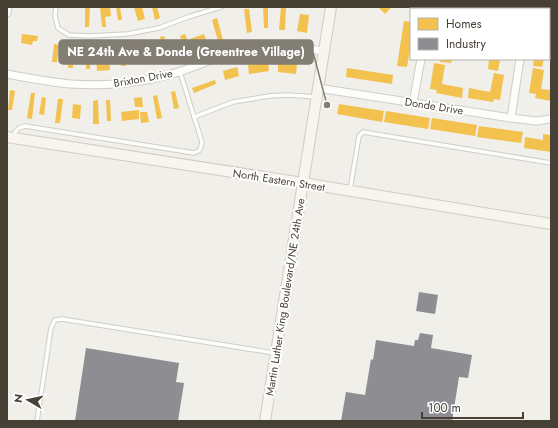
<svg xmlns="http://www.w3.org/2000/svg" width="558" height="428" viewBox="0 0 558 428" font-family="Jost,sans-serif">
  <rect width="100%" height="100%" fill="#f1efea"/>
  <g fill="#f2c14e">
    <path d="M100,7H110L111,16L105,17L106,27H102Z"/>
    <path d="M116,7H120L122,20H118Z"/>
    <path d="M134,7H142L145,19L138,21Z"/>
    <path d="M152,7H157L160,18L155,20Z"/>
    <path d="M263,7H268V28H264Z"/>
    <path d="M281,7H286L285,30H279Z"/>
    <path d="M378,7H392L385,14Z"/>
    <path d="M85,8H90L89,27H85Z"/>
    <path d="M244,9H249L252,32L247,33Z"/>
    <path d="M300,14L309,15L307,33L297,31Z"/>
    <path d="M217,18L223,40L218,41L212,20Z"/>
    <path d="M404,21L411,22V43L407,67L397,66Z"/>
    <path d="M22,34L38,36L37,41H33L32,45L21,43Z"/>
    <path d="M185,34L191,50L186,52L180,36Z"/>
    <path d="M204,34L209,46L194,51L190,39Z"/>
    <path d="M164,36L169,52L164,54L160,37Z"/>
    <path d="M86,42H91L90,69H86Z"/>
    <path d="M54,44L59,45L57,62H52Z"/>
    <path d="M70,44H74L73,68H68Z"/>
    <path d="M123,45L126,66H121L119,46Z"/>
    <path d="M109,46L110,70L97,71L96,58H105L104,47Z"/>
    <path d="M441,59H452L451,63L440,62Z"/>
    <path d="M489,59H500L498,71L488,69Z"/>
    <path d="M534,59H544L542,67L533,66Z"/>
    <path d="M268,62L269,71L249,74L248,65Z"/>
    <path d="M278,63L297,64L296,74L278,72Z"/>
    <path d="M434,63L445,65L442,84L463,88L462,98L436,93L437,90L430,89Z"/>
    <path d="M237,67L239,76L225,80L223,71Z"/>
    <path d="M347,68L393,75L392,84L346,77Z"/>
    <path d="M533,68L544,70L541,89L551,90V101L535,98L536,94L529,93Z"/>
    <path d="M494,73L504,75L500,100L494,99L493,102L468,98L469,88L490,92Z"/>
    <path d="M215,80L216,84L194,93L192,88Z"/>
    <path d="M10,90L15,91L12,110H8Z"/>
    <path d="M175,91L179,108L174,109L171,92Z"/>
    <path d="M31,93H35L32,119L27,118Z"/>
    <path d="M157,95L162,118L157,119L153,96Z"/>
    <path d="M42,97L46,98L44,115L39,114Z"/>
    <path d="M142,97L143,107H135L134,98Z"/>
    <path d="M58,99H63L60,123H55Z"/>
    <path d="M98,100L99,124H93V101Z"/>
    <path d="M106,100H110L111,121H107Z"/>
    <path d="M73,104L81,105L80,119L72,118Z"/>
    <path d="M339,104L384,111L382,122L337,114Z"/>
    <path d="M139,110V119L122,121L121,112Z"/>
    <path d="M386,111L430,118L428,129L384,122Z"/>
    <path d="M140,112H147L149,122L141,123Z"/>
    <path d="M432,118L477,125L475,136L430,129Z"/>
    <path d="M479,126L523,132L521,143L477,137Z"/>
    <path d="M543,134L551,135L550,140H551V152L524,148L525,137L543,140Z"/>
  </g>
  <g fill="#8d8d92">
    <path d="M419,292L438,295L435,314L416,311Z"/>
    <path d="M420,333L433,335L431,348L472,355L468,378L459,377L452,421H341L346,392L365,395L371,359L373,360L376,340L414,346L415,340H418Z"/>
    <path d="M86,348L179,363L176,382L184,383L178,421H75Z"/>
  </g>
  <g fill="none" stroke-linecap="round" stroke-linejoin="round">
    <defs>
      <g id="lane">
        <path d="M56,7L55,16L58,28L69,35L90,36L127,34L159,28L188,17L221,7"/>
        <path d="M194,117L233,102L269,96L287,95L304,96L315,97"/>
        <path d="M15,137V132L19,128L25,126L194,153L200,150L202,142L180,72"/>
        <path d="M350,190L359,136L363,132L551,163"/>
        <path d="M37,421L51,328L55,320L62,319L274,353"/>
      </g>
      <g id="street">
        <path d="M429,9V7"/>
        <path d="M528,9V7"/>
        <path d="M7,13L8,7"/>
        <path d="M7,74C28,78 49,82 70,84C97,86 126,84 152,79C165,76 178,73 190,68C205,63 218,57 233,52C263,44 293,47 324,51"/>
        <path d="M318,88L511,118L536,121L551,119"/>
        <path d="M413,103L421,59"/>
        <path d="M511,118L520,59"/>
      </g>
      <g id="secondary">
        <path d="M7,137L303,183L551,224"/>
        <path d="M265,421L331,7"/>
      </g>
    </defs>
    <use href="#lane" stroke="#cfcdc7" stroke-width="5.5"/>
    <use href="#street" stroke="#cfcdc7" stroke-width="9"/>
    <use href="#secondary" stroke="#d0ccc1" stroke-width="12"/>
    <use href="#lane" stroke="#fdfdfc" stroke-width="3.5"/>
    <use href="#street" stroke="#fdfdfc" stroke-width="7"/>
    <use href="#secondary" stroke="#f7f5ee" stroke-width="10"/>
  </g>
  <g text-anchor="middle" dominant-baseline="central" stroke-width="4" stroke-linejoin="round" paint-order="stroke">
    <g font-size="11" fill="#474135" stroke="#fff">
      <text transform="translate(143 78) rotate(-10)">Brixton Drive</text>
      <text transform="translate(434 106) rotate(9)">Donde Drive</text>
      <text transform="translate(279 180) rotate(9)">North Eastern Street</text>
      <text transform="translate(285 297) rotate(-81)">Martin Luther King Boulevard/NE 24th Ave</text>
    </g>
  </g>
  <path fill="none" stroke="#827e74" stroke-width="1.5" d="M327 105L313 52"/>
  <circle fill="#827e74" stroke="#fff" stroke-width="1.5" cx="327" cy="105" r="4"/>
  <rect fill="#827e74" stroke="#827e74" stroke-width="1.5" x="59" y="40" width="254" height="24" rx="4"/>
  <g font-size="12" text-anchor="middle" font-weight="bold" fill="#fff">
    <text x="186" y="56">NE 24th Ave &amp; Donde (Greentree Village)</text>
  </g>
  <rect width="558" height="428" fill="none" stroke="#474135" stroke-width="16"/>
  <rect x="410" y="8" width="140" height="52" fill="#ffffff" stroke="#b5b3ae"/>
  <rect x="418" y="18" width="20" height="12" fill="#f2c14e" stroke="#b5b3ae"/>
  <text x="446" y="28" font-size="12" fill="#474135">Homes</text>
  <rect x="418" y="38" width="20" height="12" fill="#8d8d92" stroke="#b5b3ae"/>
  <text x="446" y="48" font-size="12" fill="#474135">Industry</text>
  <g transform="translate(28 400) rotate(279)" stroke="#ffffff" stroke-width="3" paint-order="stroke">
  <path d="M0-3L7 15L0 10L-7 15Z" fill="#474135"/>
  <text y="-6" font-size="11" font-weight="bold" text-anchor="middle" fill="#474135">N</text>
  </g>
  <path d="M422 412v6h101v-6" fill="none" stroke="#474135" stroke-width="2"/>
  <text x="428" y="412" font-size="12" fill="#474135" stroke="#ffffff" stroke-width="3" paint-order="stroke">100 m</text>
</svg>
